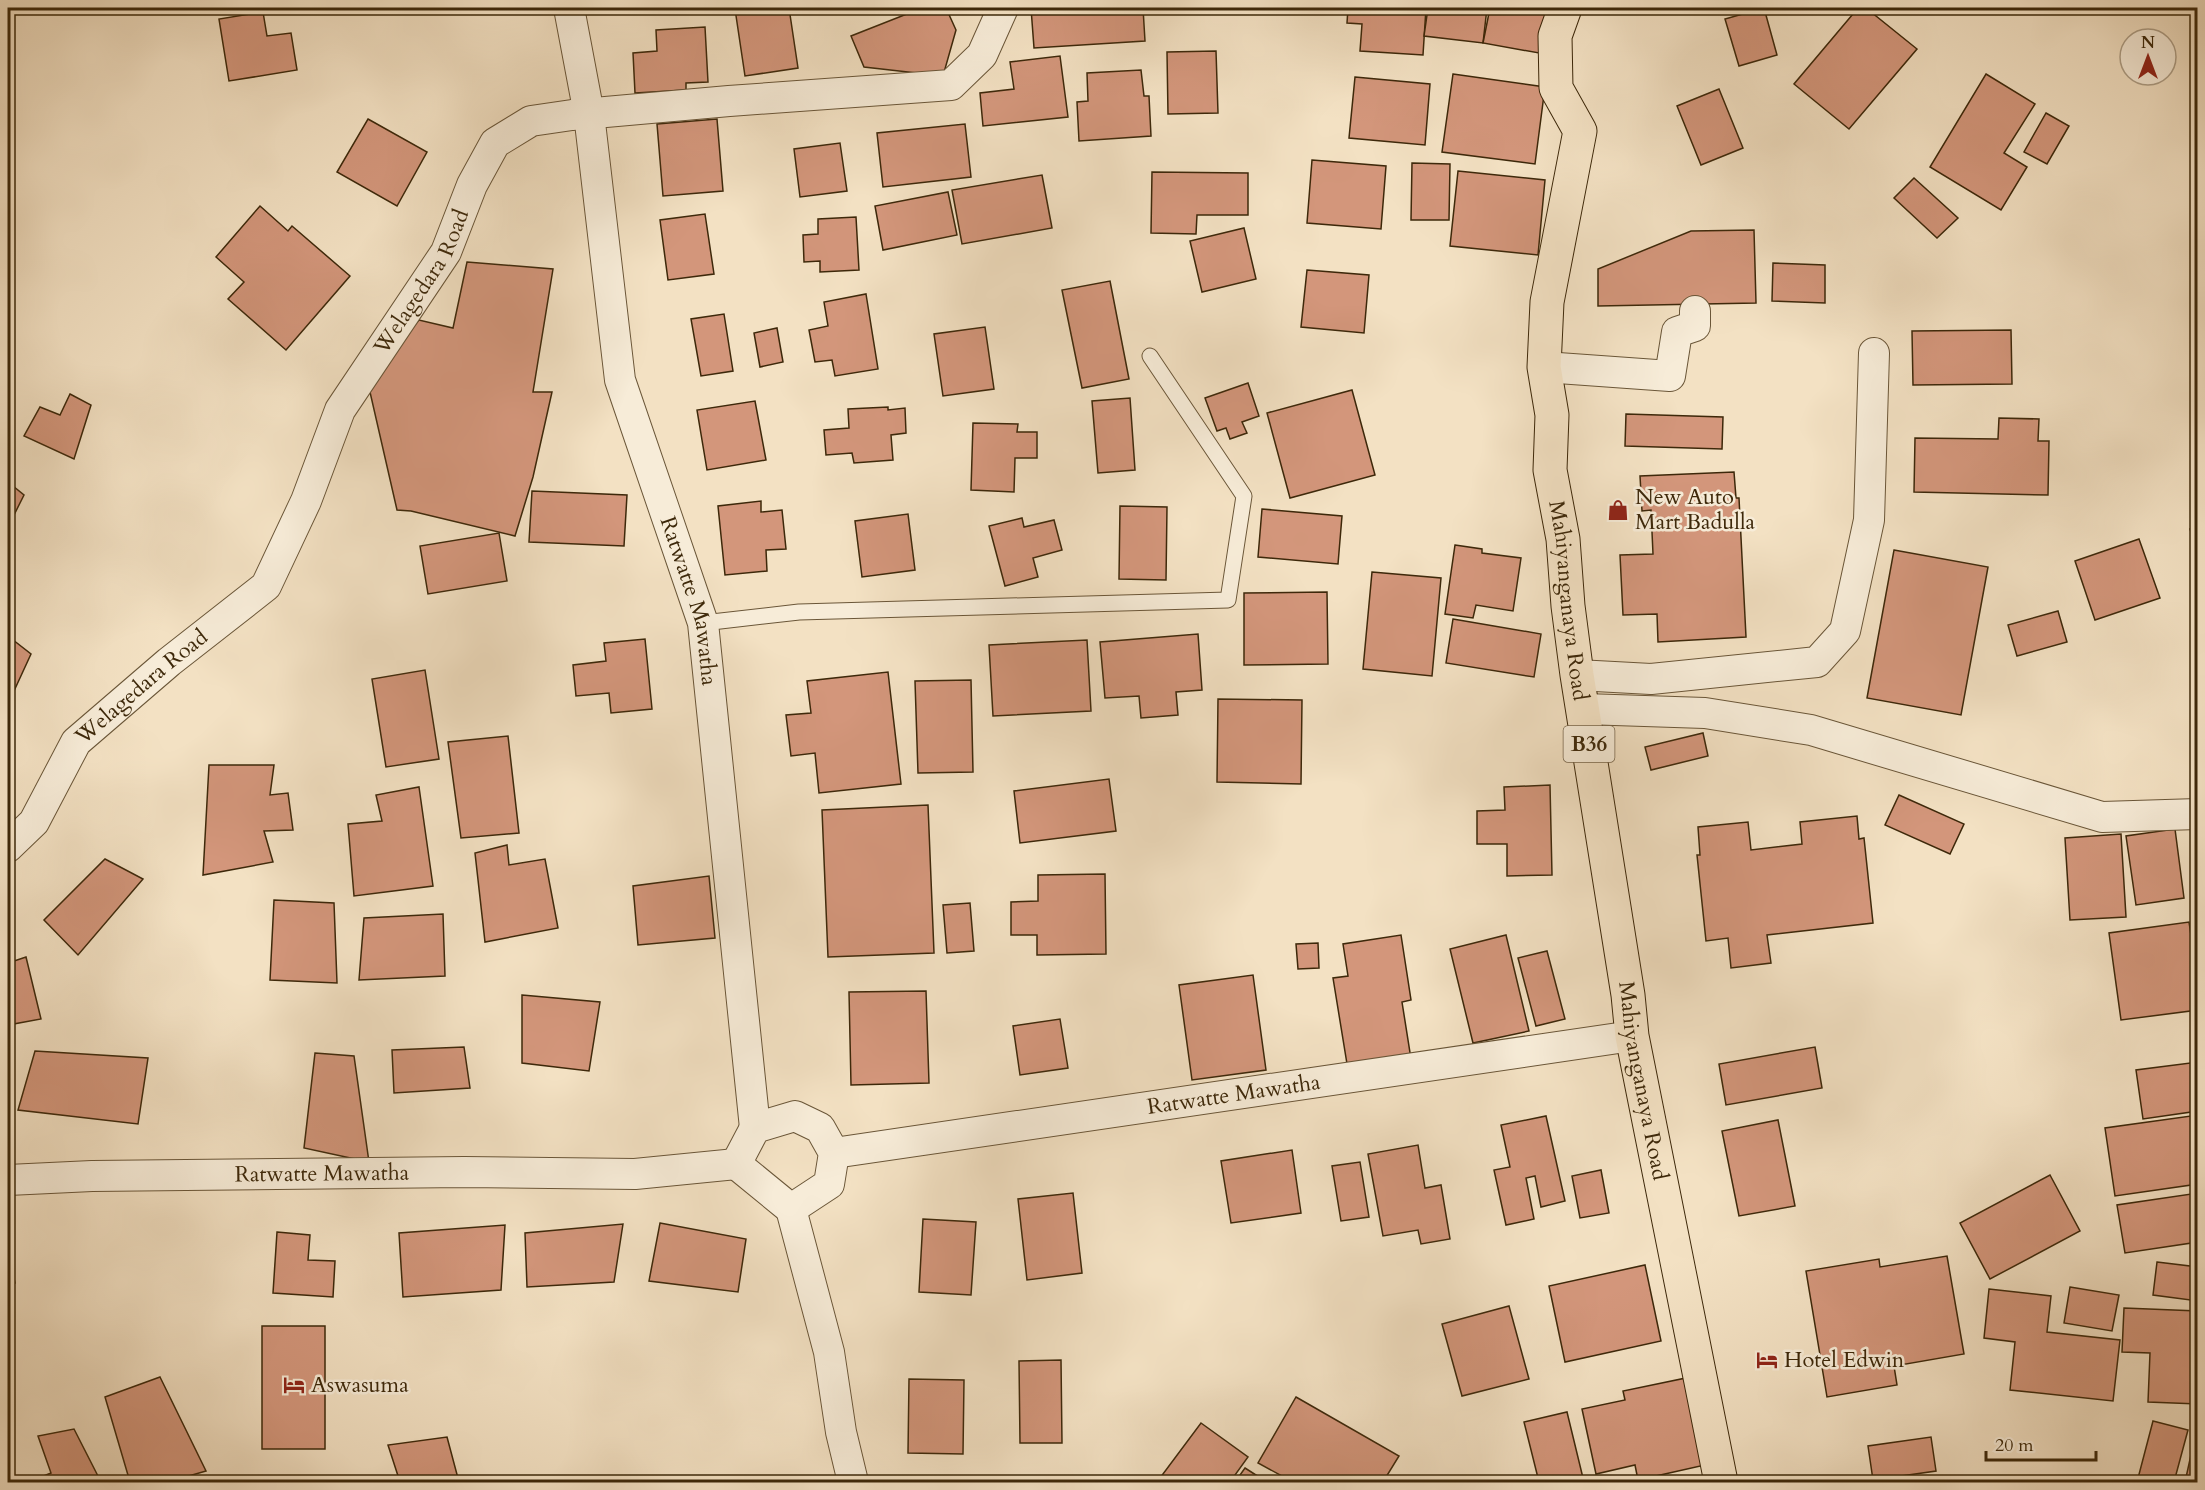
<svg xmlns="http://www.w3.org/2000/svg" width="2205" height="1490" viewBox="0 0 2205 1490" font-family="Cardo,serif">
  <rect width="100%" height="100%" fill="#f3e1c3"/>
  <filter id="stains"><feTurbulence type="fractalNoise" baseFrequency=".00333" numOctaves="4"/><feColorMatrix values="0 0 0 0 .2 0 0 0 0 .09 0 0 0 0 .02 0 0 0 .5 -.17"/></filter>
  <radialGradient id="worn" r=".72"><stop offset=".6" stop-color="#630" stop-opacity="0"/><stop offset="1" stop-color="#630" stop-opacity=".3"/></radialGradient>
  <g fill="#d3967b" stroke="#3d280a" stroke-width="1.5">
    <path d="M746,8H789L798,68L745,76L735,9Z"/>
    <path d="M922,8H946L956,30L943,76L864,67L851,36Z"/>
    <path d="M1031,8H1143L1145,41L1034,48Z"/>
    <path d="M1348,8H1426L1423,55L1360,51L1362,24L1347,23Z"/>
    <path d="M1428,8H1487L1483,43L1424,36Z"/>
    <path d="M1490,8H1520L1546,12L1539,53L1483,43Z"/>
    <path d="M1764,8L1777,55L1739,66L1725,19Z"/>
    <path d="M1858,8H1866L1917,49L1849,129L1794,84Z"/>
    <path d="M263,12L267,36L291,33L297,70L229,81L219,19Z"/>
    <path d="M705,27L708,82L686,83V90L635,93L633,53L657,51L656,30Z"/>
    <path d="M1216,51L1218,113L1168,114L1167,52Z"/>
    <path d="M1060,56L1068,117L983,126L980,93L1014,89L1010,62Z"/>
    <path d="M1141,70L1144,96H1149L1151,136L1079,141L1077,102L1088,101L1087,73Z"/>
    <path d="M1453,74L1545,87L1535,164L1442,152Z"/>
    <path d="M1986,74L2035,104L2004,153L2027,167L2001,210L1930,167Z"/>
    <path d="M1355,77L1430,84L1425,145L1349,138Z"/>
    <path d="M1719,89L1743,148L1701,165L1677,106Z"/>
    <path d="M2046,113L2069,126L2047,164L2024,152Z"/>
    <path d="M368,119L427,152L397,206L337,172Z"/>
    <path d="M717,119L723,191L663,196L657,124Z"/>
    <path d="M965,124L971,177L883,187L877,133Z"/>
    <path d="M840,143L847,191L800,197L794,149Z"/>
    <path d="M1312,160L1386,166L1381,229L1307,223Z"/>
    <path d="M1412,163L1450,164L1449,220H1411Z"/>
    <path d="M1458,171L1545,180L1538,255L1450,246Z"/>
    <path d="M1152,172L1248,173V215H1197L1196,234L1151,233Z"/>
    <path d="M1042,175L1052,228L962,244L952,190Z"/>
    <path d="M1914,178L1958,218L1937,238L1894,198Z"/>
    <path d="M948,192L957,235L883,250L875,206Z"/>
    <path d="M260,206L288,231L292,226L350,276L286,350L228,299L244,282L216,257Z"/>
    <path d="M705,214L714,274L668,280L660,220Z"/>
    <path d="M856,217L859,270L820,272V261L804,262L803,235L818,234V219Z"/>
    <path d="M1244,228L1256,279L1202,292L1190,241Z"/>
    <path d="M1754,230L1756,303L1598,306V269L1691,231Z"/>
    <path d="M467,262L553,269L533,392H552L533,477L515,536L411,511L397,510L367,379L419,320L453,328Z"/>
    <path d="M1773,263L1825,265V303L1772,301Z"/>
    <path d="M1307,270L1369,275L1364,333L1301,327Z"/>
    <path d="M1110,281L1129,379L1082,388L1062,290Z"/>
    <path d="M866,294L878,369L835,376L832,360L815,362L809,330L828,326L824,302Z"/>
    <path d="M724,314L733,371L701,376L691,319Z"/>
    <path d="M985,327L994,389L943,396L934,334Z"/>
    <path d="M777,328L783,362L760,367L754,333Z"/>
    <path d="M2011,330L2012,384L1913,385L1912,331Z"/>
    <path d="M1248,383L1259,416L1242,422L1247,433L1230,439L1226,428L1217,431L1205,398Z"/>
    <path d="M1352,390L1375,475L1290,498L1267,413Z"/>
    <path d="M70,394L91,405L74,459L24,436L40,407L60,415Z"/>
    <path d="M1130,398L1135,470L1098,473L1092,401Z"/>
    <path d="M755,401L766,460L707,470L697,410Z"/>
    <path d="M888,407V410L905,408L906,433L891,435L893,460L854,463L852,453L826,455L824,430L849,428L848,409Z"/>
    <path d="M1626,414L1723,417L1722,449L1625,446Z"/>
    <path d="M1999,418L2039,419L2038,441H2049L2048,495L1914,492L1915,438L1998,439Z"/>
    <path d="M973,423L1018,424L1017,432H1037V458H1015L1014,492L971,490Z"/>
    <path d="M1734,472L1736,498H1739L1746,637L1658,642L1657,614L1623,615L1620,555L1653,554L1651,510L1642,511L1640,476Z"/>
    <path d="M8,482L24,495L8,527Z"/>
    <path d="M532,491L627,495L624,546L529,542Z"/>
    <path d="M761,501V512L782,510L786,549L766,550L767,571L725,575L718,506Z"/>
    <path d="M1120,506L1167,507L1166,580L1119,579Z"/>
    <path d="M1262,509L1342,516L1338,564L1258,557Z"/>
    <path d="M908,514L915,570L862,577L855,521Z"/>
    <path d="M1022,518L1024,527L1054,520L1062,550L1033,558L1038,577L1005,586L989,526Z"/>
    <path d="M2198,526V555L2190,529Z"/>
    <path d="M499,533L507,581L428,594L420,546Z"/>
    <path d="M2139,539L2160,598L2095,620L2075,561Z"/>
    <path d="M1455,545L1482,549V553L1521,558L1513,611L1476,605L1473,618L1445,614Z"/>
    <path d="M1894,550L1988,567L1961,715L1867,698Z"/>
    <path d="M1372,572L1441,578L1432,676L1363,669Z"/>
    <path d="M1327,592L1328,664L1244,665V593Z"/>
    <path d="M2058,611L2067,642L2017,656L2008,625Z"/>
    <path d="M1453,619L1541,634L1534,677L1446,663Z"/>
    <path d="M1198,634L1202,690L1176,692L1178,715L1141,718L1139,696L1105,698L1100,642Z"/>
    <path d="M8,636L31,654L8,704Z"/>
    <path d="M645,639L652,709L611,713L609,693L576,696L573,665L606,661L604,643Z"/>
    <path d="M1087,640L1091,711L993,716L989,645Z"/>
    <path d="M425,670L439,759L386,767L372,679Z"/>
    <path d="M888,672L901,784L819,793L815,753L791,756L786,715L811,713L807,681Z"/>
    <path d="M971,680L973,772L918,773L915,681Z"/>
    <path d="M1218,699L1302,700L1301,784L1217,782Z"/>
    <path d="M1703,733L1708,756L1651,770L1645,747Z"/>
    <path d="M508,736L519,833L461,838L448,742Z"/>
    <path d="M209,765H274L270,795L288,793L293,830L264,831L273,862L203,875Z"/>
    <path d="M1109,779L1116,831L1020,843L1014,791Z"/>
    <path d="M1550,785L1552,875L1507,876V844H1477V811L1505,810L1504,787Z"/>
    <path d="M419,787L433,886L354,896L348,824L382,821L376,795Z"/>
    <path d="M1899,795L1964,824L1950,854L1885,825Z"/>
    <path d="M928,805L934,953L828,957L822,810Z"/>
    <path d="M1857,816L1859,839L1864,838L1873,923L1767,935L1771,963L1731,968L1728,938L1706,941L1697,855H1700L1698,827L1748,822L1751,850L1802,844L1800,822Z"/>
    <path d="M2175,829L2184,898L2136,905L2126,836Z"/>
    <path d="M2121,834L2126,917L2070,920L2065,838Z"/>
    <path d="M507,845L509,865L545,859L558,928L485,942L475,853Z"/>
    <path d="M105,859L143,879L78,955L44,920Z"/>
    <path d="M1105,874L1106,954L1037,955V935H1011V902L1038,901V875Z"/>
    <path d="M709,876L715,938L638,945L633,886Z"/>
    <path d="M274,900L334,903L337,983L270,980Z"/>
    <path d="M970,903L974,951L947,953L943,905Z"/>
    <path d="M443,914L445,976L359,980L364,918Z"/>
    <path d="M2189,922L2198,982V1010L2121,1020L2109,933Z"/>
    <path d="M1401,935L1411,1000L1402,1002L1411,1059L1348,1070L1333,978L1348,976L1343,944Z"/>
    <path d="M1506,935L1529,1031L1473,1043L1450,949Z"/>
    <path d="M1318,943L1319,968L1298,969L1296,944Z"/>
    <path d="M1547,951L1565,1019L1536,1026L1518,958Z"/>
    <path d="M26,957L41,1019L8,1025V963Z"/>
    <path d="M1253,975L1266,1070L1192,1080L1179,985Z"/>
    <path d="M926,991L929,1083L851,1085L849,992Z"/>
    <path d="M522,995L600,1002L589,1071L522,1063Z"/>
    <path d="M1060,1019L1068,1068L1020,1075L1013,1026Z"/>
    <path d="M464,1047L470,1088L394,1093L392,1050Z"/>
    <path d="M1815,1047L1822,1088L1726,1105L1719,1064Z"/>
    <path d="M35,1051L148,1058L138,1124L18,1110Z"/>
    <path d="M315,1053L354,1056L369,1162L304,1148Z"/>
    <path d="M2198,1062V1111L2143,1119L2136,1070Z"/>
    <path d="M2198,1115V1184L2115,1196L2105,1128Z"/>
    <path d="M1546,1116L1565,1201L1541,1207L1535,1176L1526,1178L1534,1219L1506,1225L1494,1170L1510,1167L1501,1125Z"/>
    <path d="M1778,1120L1795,1206L1739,1216L1722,1131Z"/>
    <path d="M1418,1145L1425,1188L1441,1185L1450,1239L1421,1244L1418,1230L1383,1236L1368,1154Z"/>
    <path d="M1292,1150L1301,1213L1231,1223L1221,1161Z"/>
    <path d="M1360,1162L1369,1217L1341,1221L1332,1166Z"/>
    <path d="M1601,1170L1609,1213L1580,1218L1572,1176Z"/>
    <path d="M2050,1175L2080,1231L1990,1279L1960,1223Z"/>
    <path d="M1073,1193L1082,1273L1027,1280L1018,1199Z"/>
    <path d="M2198,1193V1242L2125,1253L2117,1205Z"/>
    <path d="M923,1219L976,1222L971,1295L919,1292Z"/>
    <path d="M660,1223L746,1239L738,1292L649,1281Z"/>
    <path d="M623,1224L614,1282L527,1287L525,1233Z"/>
    <path d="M505,1225L501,1290L403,1297L399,1233Z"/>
    <path d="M277,1232L310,1235L308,1260L335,1261L333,1297L273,1293Z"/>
    <path d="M8,1251L15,1283L8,1285Z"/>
    <path d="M1947,1256L1964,1354L1894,1366L1897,1385L1827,1397L1806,1271L1879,1259L1880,1267Z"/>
    <path d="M2157,1262L2198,1267V1301L2153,1295Z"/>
    <path d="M1645,1265L1661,1341L1565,1362L1549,1286Z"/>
    <path d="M2070,1287L2119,1295L2112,1331L2064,1323Z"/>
    <path d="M1989,1289L2051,1296L2047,1332L2120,1340L2113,1401L2010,1390L2015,1342L1984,1338Z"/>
    <path d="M1509,1306L1529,1379L1462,1396L1442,1324Z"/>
    <path d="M2124,1308L2198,1311V1404L2148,1402L2150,1353L2122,1352Z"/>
    <rect x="262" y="1326" width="63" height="123"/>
    <path d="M1061,1360L1062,1443H1020L1019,1361Z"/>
    <path d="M160,1377L206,1471L168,1482H130L105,1397Z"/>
    <path d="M1686,1378L1705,1465L1638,1480L1635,1465L1596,1474L1582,1409L1625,1400L1623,1391Z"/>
    <path d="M909,1379L964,1380L963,1454L908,1453Z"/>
    <path d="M1296,1397L1399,1456L1383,1482H1293L1258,1463Z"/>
    <path d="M1567,1412L1583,1478L1563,1482H1539L1524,1422Z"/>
    <path d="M2153,1421L2188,1430L2174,1482H2137Z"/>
    <path d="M1201,1423L1248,1457L1230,1482H1157Z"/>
    <path d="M2198,1423V1482H2185Z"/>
    <path d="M74,1429L101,1482H29L51,1473L38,1436Z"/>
    <path d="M447,1437L459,1482H400L388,1445Z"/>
    <path d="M1931,1437L1936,1471L1873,1480L1868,1446Z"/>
    <path d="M1245,1468L1267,1482H1235Z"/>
  </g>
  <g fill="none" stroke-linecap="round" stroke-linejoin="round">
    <defs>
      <path id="lane" d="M703,623L799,612L1228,600L1244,496L1150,356"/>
      <g id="street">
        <path id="s1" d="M569,8L589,114L620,380L703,623L755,1128"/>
        <path d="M1544,367L1670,376L1677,332L1695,326V311"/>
        <path d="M1577,675L1651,679L1817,662L1845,631L1869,520L1874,353"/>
        <path d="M1584,709L1705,713L1811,730L2102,817L2198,814"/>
        <path id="s2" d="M8,847L34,822L76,742L169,662L266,586L306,501L340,410L446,252L472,185L495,143L531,121L572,115L729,101L951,85L982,55L1003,8"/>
        <path d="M795,1116L820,1128L834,1153L829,1184L791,1209L736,1164L755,1128Z"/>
        <path id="s3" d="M834,1153L1632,1036"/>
        <path id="s4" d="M8,1180L92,1176L464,1172L635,1174L736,1164"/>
        <path d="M791,1209L829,1352L841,1432L853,1482"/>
      </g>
      <g id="primary">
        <path id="s5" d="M1565,8L1555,36L1556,88L1580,131L1547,302L1544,367L1552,415L1550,470L1563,539L1568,606L1577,675L1628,995L1632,1036L1721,1482"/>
      </g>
    </defs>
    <use href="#lane" stroke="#6a5638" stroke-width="17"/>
    <use href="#street" stroke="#6a5638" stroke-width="32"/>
    <use href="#primary" stroke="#3d280a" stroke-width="35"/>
    <use href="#lane" stroke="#f7ecd8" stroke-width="15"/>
    <use href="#street" stroke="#f7ecd8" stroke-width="30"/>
    <use href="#primary" stroke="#f3e1c3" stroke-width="33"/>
  </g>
  <defs>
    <symbol id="shop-bare" viewBox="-9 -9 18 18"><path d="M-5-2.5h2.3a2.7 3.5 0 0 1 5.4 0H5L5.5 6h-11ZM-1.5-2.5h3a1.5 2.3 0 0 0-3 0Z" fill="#8f2418" stroke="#f7ecd8" stroke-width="2.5" paint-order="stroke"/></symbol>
    <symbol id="hotel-bare" viewBox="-9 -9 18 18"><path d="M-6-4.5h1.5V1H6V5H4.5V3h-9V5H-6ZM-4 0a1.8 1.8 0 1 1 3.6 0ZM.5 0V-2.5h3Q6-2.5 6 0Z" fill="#8f2418" stroke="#f7ecd8" stroke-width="2.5" paint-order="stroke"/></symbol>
  </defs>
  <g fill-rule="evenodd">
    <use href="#shop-bare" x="1603" y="495" width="30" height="30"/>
    <use href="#hotel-bare" x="1752" y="1345" width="30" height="30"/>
    <use href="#hotel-bare" x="279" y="1370" width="30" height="30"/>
  </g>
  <g text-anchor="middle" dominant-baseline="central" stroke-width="5" stroke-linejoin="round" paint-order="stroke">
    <rect fill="#f7ecd8" stroke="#756348" stroke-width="1.5" x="1563.5" y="726" width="51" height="36" rx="4.5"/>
    <g font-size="21" font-weight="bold" fill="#3d280a">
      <text x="1589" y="744">B36</text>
    </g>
    <g font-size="22" fill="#3d280a" stroke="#f7ecd8">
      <text stroke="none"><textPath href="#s2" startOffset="716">Welagedara Road</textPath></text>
      <text stroke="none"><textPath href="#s1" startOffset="608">Ratwatte Mawatha</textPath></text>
      <text stroke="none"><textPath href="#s5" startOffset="606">Mahiyanganaya Road</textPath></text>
      <text stroke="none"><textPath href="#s2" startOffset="212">Welagedara Road</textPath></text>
      <text stroke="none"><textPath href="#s5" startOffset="1092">Mahiyanganaya Road</textPath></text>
      <text stroke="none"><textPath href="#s3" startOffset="404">Ratwatte Mawatha</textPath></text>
      <text stroke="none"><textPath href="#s4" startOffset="314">Ratwatte Mawatha</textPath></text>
    </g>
    <g font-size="22" fill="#3d280a" stroke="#f7ecd8" text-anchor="start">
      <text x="1635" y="497">New Auto<tspan x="1635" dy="25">Mart Badulla</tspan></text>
      <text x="1784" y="1360">Hotel Edwin</text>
      <text x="311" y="1385">Aswasuma</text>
    </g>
  </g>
  <rect width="2205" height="1490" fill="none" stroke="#f3e1c3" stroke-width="30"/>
  <rect x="9" y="9" width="2187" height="1472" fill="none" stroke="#3d280a" stroke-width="3"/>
  <rect x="15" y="15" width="2175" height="1460" fill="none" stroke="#3d280a" stroke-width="1.5"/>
  <g transform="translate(2148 57)"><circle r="28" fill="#f7ecd8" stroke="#ad9e86" stroke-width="1.5"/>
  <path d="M0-4.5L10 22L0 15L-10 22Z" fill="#8f2418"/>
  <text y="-9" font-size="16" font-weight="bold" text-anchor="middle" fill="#3d280a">N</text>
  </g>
  <path d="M1986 1451v9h110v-9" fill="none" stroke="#3d280a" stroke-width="3"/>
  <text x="1995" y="1451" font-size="18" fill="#3d280a" stroke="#f7ecd8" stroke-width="4.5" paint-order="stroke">20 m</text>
  <rect width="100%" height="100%" filter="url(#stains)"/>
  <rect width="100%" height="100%" fill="url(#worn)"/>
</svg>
